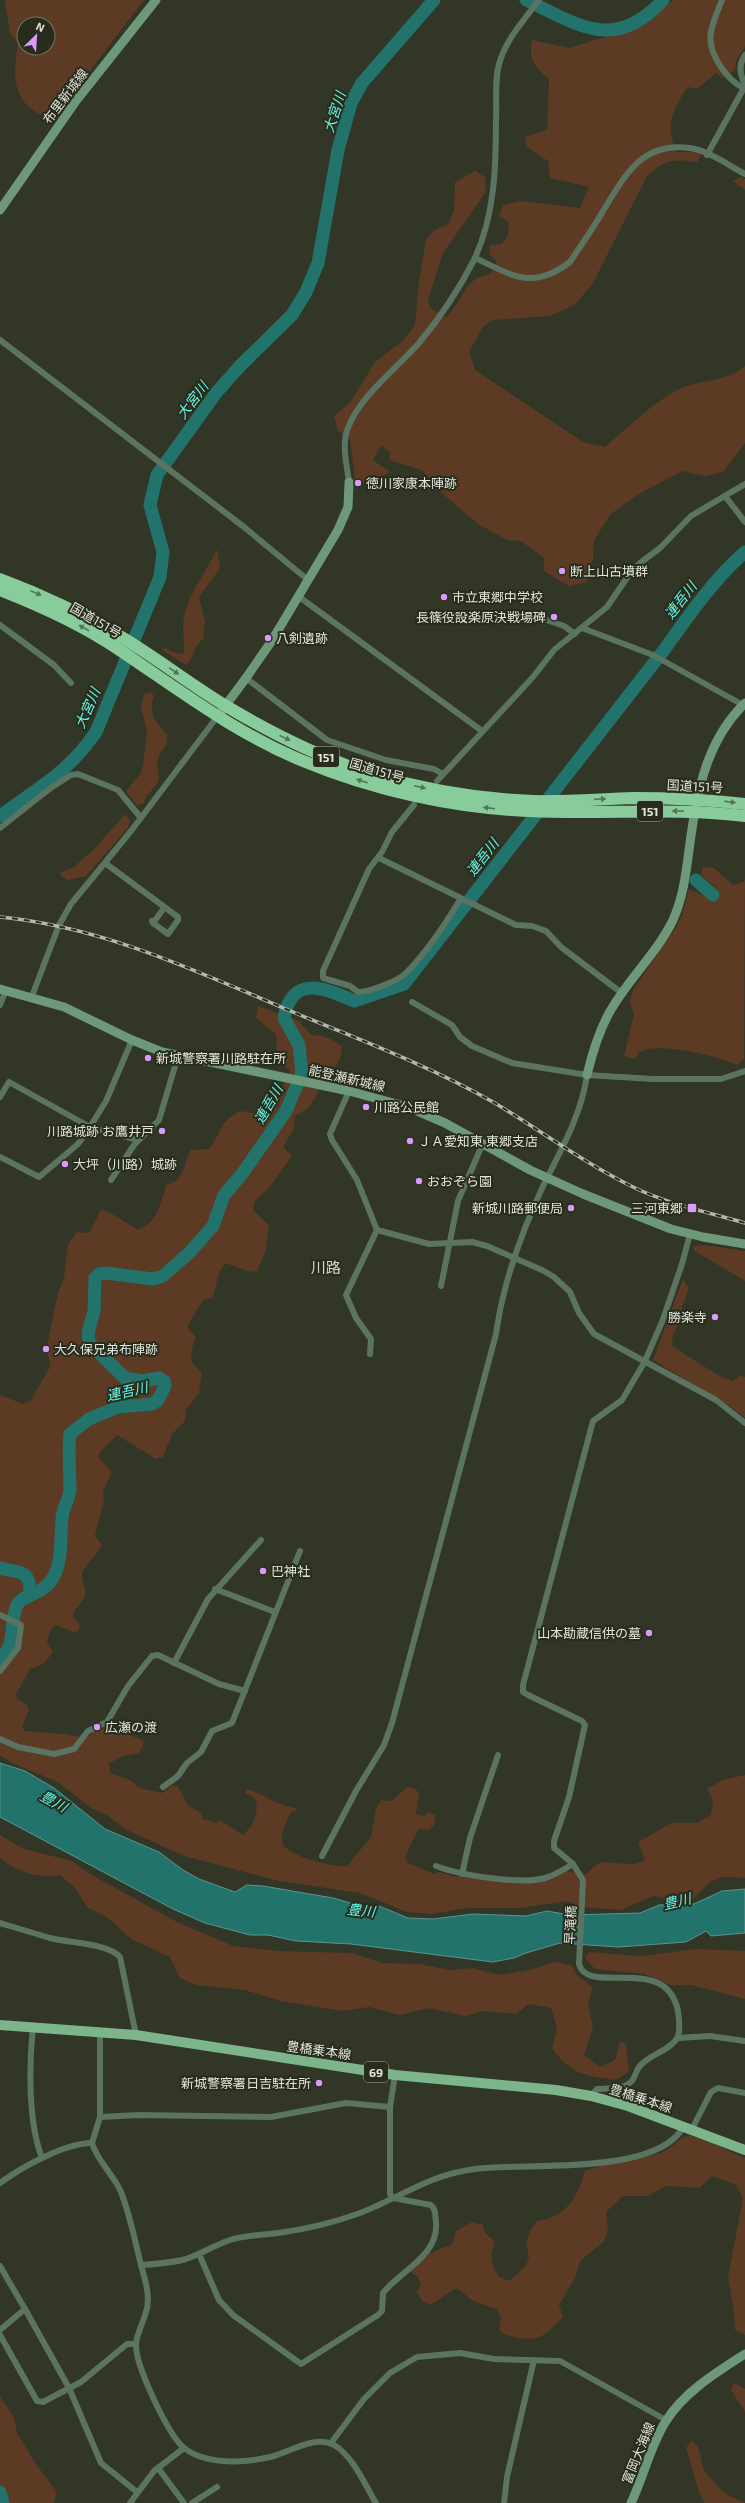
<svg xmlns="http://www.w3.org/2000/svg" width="745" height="2503" viewBox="0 0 745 2503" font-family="'Exo 2','Noto Sans JP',sans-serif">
  <rect width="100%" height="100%" fill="#323626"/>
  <g fill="#5c3a23" fill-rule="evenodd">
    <path d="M5,0H144L61,109L47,117C11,104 13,76 18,43L10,33ZM24,24H48V48H24Z"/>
    <path d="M673,0H745V47L737,59L735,70L723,78L716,73L697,89L688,87C672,110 665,124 676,152H692L701,155L697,162C673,159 665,159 647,176L592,285L574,305L550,316L493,320L484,326L469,351L475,370L583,442L605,447C628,428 659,396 687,386C707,379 728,381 745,366V443L723,472L705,476L682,471L637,495L611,514L594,540L593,558L587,582L569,586L544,571V558L521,541L507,540L478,524L443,494L422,470L389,460L390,452L381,446L373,460L390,472L367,484L355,480L350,439L338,431L334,416L350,403L375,362L403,341L415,325L419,280L426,240L435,230L448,224L454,211L455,182L475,171L485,177L486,192L443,253L428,300L430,308L446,317C457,308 462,292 472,282C480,274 485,277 491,273L497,262L489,254L490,245L501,244L508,236L509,222L499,216L503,205L521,201L580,208L589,187L550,178L548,161L527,147L525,137L547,130L549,79C535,68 528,59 532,40L569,48L641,26Z"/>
    <path d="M741,177L745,179V190L733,181Z"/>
    <path d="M217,549L220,568L199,597L205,622L203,639C191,650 195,657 186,665L161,649L166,648L178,654L184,653C185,644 183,634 183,625C185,596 206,574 217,549Z"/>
    <path d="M151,692L154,696C148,714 155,722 167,734C168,749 161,748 158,759C155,767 162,777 157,784C152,792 146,792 144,803L137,806L126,791L141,773L143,765L147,732L141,707L144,694Z"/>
    <path d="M125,814L130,821L128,828L86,876L68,880L61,876L60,873L74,867L95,848Z"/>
    <path d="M703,867L714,868L733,885L744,882L745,878L744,1058L737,1065C720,1056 656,1041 640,1052C638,1053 636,1057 634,1059L624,1056L634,1015L630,1002L633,990L675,929L682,915L689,889L707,897L717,896L715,887L701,875Z"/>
    <path d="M258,1006L299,1021L311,1035C324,1035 333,1039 342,1047L340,1059L332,1071L325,1076L315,1098L308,1108L295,1116L294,1128L283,1147L292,1156L269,1188L255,1201L253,1210L269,1225L265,1253L257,1271L251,1272L225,1263L219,1273L213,1298L203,1300L187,1327L196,1337L192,1348L191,1361L202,1373L199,1393L186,1410L185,1421L172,1434L163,1457L156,1459L117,1435L99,1453V1458L112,1472L103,1491L104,1500L95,1536L102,1545C99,1552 85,1566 83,1571C79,1580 89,1588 84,1598C80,1606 74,1608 73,1617L80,1625L78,1631L73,1632L55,1625L50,1631L47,1642L53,1651C47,1662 42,1666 30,1669L16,1694L17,1699L26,1704L29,1710L22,1727L25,1731L64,1734L80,1737L89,1736L93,1732L109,1726L142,1740L144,1743L139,1753L120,1757L109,1764L110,1773L130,1780L140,1788L162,1793L173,1785L178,1786L188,1805L201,1813L203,1819L217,1823L220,1820L243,1835C253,1826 260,1812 255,1798L245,1793L246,1789C264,1793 277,1806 296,1808V1811L291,1812C287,1820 281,1833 282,1842C285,1856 335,1868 347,1866L371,1837L376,1809L381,1800L392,1801L407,1787L415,1789L419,1793L416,1814L425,1816L428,1812L435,1815L434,1826L429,1830L418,1829L405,1857L408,1863L434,1874L439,1872L452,1876L502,1880L525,1884L545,1880L565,1871L587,1874C600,1856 610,1864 629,1864C634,1865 640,1862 645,1860L638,1842L672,1823H697L711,1815L713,1800L707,1789L722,1780L745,1775V1878L724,1877L710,1882L693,1899H667L653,1896L621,1910L580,1907L568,1901L520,1908H467L431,1914L407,1912L360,1893L279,1881L184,1856L125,1829L106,1814L91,1808L58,1782L10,1762L0,1755V1395L23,1404L31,1400L50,1367L47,1347L50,1332L58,1293L64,1278L68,1244L77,1232L89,1233L101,1210L107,1211L138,1230C157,1223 161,1203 166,1185C185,1181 183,1164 191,1150L209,1149C219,1137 220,1123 236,1113C242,1109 247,1113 254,1113C269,1113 286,1083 290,1070L278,1061L276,1034L256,1018Z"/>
    <path d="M705,1245L745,1251V1281L693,1250L694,1246Z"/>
    <path d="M683,1279L689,1288L682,1307L684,1315L673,1334L672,1346L721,1377L733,1381L740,1375L745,1377V1418L731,1407L653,1360Z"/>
    <path d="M0,1835L24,1849L72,1861L90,1874L177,1922L233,1946L279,1951L352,1953L382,1963L419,1964L450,1970L472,1968L501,1975L533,1969L555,1962L571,1965L577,1975L593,1987L588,2003L593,2028L584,2055L600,2067L615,2060L620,2042L626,2044L629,2071L616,2080C584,2076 572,2074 552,2049L557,2028L551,2008L528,2004L517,2014L483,2011L466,2016L429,2008L400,2015L369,2007L343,2011L280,2001L245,1990L196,1985L180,1978L170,1957L131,1939L108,1918L87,1907L75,1888L60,1875C39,1879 17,1872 0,1858Z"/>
    <path d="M696,1949L745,1951V1999L691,1985H671L644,1974L595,1969L585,1958L589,1952L641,1956Z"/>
    <path d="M688,2135L712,2143L745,2158V2335L735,2330L734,2311L728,2277L743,2198L736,2185L712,2176L699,2188L666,2186L648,2196H623L606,2212L608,2230L604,2241L580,2261L576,2276L559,2305L563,2317C548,2332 542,2342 519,2338C510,2336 505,2336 499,2330L501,2317L496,2309L473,2301L457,2288L430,2305L422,2301L417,2291L421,2285L418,2277L410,2271C416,2256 438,2251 452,2244L456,2231L472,2222L483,2225L485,2233L495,2242C489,2257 491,2264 499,2277L509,2281L526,2266L529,2257L526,2244L530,2230L537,2221C566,2218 578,2196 585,2171C609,2161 636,2161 660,2153C671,2150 677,2139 688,2135Z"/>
    <path d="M734,2383L745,2389V2412L731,2390Z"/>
    <path d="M0,2397L14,2417L17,2433L36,2464L57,2492L54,2503H0Z"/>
    <path d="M692,2440L698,2447L704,2471L724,2493L745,2503H705L700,2495L686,2448Z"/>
  </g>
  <path fill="#22736c" stroke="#5b958d" d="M0,1763L25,1771L54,1788L105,1829L159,1852L183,1870L199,1879L235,1892L247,1885L263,1886L333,1898L368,1908L379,1906L408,1918L433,1919L473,1914L526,1916L547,1911L570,1915L640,1913L659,1905L694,1904L722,1891L745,1889V1933L711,1936L706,1931L686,1942L618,1947L560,1943L526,1953L514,1958L493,1962L351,1944L296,1941L268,1935H250L205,1923L173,1909L0,1817Z"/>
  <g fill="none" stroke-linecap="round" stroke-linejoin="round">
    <g stroke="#22736c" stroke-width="13">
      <path d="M526,0C580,26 615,52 663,0"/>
      <path d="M0,816C38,788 69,772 96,732L160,577L163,552L150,505L157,475L216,393L240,366L292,315L306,292L318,263L338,150L351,103L362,83L434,0"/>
      <path d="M696,880L713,895"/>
      <path d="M0,1568C20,1574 31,1568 30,1596"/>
      <path d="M0,1659C17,1645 9,1623 17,1605C23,1593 44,1596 54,1576C64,1556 59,1533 63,1512C65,1504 70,1497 70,1489C70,1473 68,1447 70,1434L89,1419L118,1407L152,1404L158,1400L165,1386L164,1381L159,1378L143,1381L125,1378L94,1348L89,1341L88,1333L94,1311L95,1278L99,1274L106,1273L153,1279L163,1276L190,1252L213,1226L224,1195L242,1174L286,1111L302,1073L299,1045L284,1018C292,974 325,988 354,1001L404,984L664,650C689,615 713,580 745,552"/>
      <path d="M0,2492L3,2503"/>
    </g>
    <g stroke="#5a7461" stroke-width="6">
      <path d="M722,0C711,27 703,41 721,67C728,77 733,82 743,88"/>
      <path d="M745,55C738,65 740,75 745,84"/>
      <path d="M707,155L745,86"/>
      <path d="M475,258C512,275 532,291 570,262C581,245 593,229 603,211C625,176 641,141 690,148C709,151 728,165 745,174"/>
      <path d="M0,340L244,527L308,580"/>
      <path d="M349,482C347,465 341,445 348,428C359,397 397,368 419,343C440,318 459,289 474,260C495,215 496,167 496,118C497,100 494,78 500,61C507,38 525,19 539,0"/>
      <path d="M725,496L745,522"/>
      <path d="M298,596L482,731"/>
      <path d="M535,616L564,626L575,634"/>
      <path d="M0,625L54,665L71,683"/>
      <path d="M582,628L653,655L743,705"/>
      <path d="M246,678L327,740L386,760L434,769L443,774"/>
      <path d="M437,781L533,677L554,650L607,607L631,572L640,563L660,548L691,516L745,484"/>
      <path d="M414,805L392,832L382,852L369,869L323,971V978L350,986L358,992C369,992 398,981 406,973C427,952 446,923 461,898"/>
      <path d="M0,828L52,787L71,775L78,774L118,790L141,818"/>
      <path d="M379,858L516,925L532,926L546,931L561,947L623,994"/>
      <path d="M105,863L178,917V920L168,934L153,923"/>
      <path d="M152,921L153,923L164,908"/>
      <path d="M32,996L59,925L71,904L131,831L217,717"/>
      <path d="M412,1002L452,1025L460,1037L472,1046L512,1063L587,1075L653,1079H721L745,1071"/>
      <path d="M0,1005L6,990"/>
      <path d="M349,1091L330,1134L332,1140L357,1180L377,1230L346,1295L356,1318L371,1339L370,1354"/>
      <path d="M0,1097L9,1082L90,1127L138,1140"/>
      <path d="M0,1157L39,1177L78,1144L90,1127L106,1101L132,1040"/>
      <path d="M111,1180L134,1145L159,1120L178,1056"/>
      <path d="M377,1230L429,1244L472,1242L487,1246L542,1270L554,1277L570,1292L579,1313L594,1334L716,1400L745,1423"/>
      <path d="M441,1286L458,1201L483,1143"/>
      <path d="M215,1589L275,1612"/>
      <path d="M0,1615L21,1625L18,1648L0,1671"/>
      <path d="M174,1663L208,1599L261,1540"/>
      <path d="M0,1739L18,1747L54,1754L74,1749L88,1731L107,1722L128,1686L152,1656L158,1655L219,1684L245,1691"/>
      <path d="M163,1787L178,1776L187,1763L201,1752L212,1731L232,1723L300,1551"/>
      <path d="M322,1856L356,1791L384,1745L392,1723L496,1334C503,1283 522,1231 544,1184C561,1150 582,1113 587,1075"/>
      <path d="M436,1866C459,1875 521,1885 545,1878C555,1875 565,1869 573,1864"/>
      <path d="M462,1874L470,1838L498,1755"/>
      <path d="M0,1923C17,1928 33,1933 50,1938C69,1943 107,1943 120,1957L136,2035"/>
      <path d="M33,2027C29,2065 28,2122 42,2158"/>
      <path d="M100,2033V2117L92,2143C97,2161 114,2175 121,2192C130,2215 135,2241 141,2265C145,2280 151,2297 146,2312C143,2323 137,2333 136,2344C135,2365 168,2434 183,2447C205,2466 248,2463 274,2456C291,2451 316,2435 334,2445C353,2456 365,2485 376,2503"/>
      <path d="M678,2038L710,2036L745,2041"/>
      <path d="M591,2096L597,2089C608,2088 623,2090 632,2081C635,2077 636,2071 639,2067C648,2055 671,2050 677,2038C681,2032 679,2018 678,2011C666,1952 588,1997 579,1964L583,1880L573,1864L554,1848V1841L569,1797L585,1725L582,1721L528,1695L523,1692V1685L593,1421L622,1400L644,1363L662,1322L682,1264L690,1234"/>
      <path d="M100,2117L138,2115L271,2117L346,2103L390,2107L395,2075"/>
      <path d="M692,2129L711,2092L718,2088L745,2093"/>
      <path d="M0,2183C22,2167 65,2143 92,2143"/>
      <path d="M199,2254L219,2300L233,2315L301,2364L378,2315L382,2311L383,2293C401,2270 439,2256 436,2222C435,2215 436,2209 431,2205L393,2198L390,2194V2107"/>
      <path d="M141,2265C156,2264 172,2263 186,2259C201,2254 215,2245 230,2240C245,2235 263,2235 278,2233C307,2229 333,2223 360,2213C402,2197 428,2175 475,2169C525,2162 657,2177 684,2126"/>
      <path d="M0,2266L25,2309L0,2330"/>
      <path d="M25,2309L69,2388L101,2463L137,2492"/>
      <path d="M0,2335L37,2401L43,2402L81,2382L127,2344H136"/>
      <path d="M331,2443L364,2399L390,2373L417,2357L460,2353L494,2359L560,2361L666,2420"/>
      <path d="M158,2468L184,2503"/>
      <path d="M130,2503L154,2471L184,2448"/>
      <path d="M192,2503L217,2487"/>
      <path d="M504,2503L507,2477L534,2360"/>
    </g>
    <g stroke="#6d9879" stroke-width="9">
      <path d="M0,210L76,101L156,0"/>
      <path d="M217,717L246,678L271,642L338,530L348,507L349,482"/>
      <path d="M0,989L64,1007L132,1040L162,1052L349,1091L408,1107L445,1123L530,1170L583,1194L671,1229L703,1237L745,1244"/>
      <path d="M587,1075C592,1054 598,1034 608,1015C626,981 656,955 673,920C686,891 687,860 692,829C699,782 710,737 745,703"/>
      <path d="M631,2503C644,2476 650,2446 666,2421C684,2392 717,2372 745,2354"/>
    </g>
    <path stroke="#7cb48b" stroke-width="10" d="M0,2025L136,2035L395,2075L556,2090L591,2096L628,2106L745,2150"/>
    <g stroke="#89cc9c" stroke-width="12">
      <path d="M0,579C43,595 83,614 123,638C158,659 191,685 226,706C273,734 323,759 375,775C426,790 480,799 533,801C566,802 600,799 633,798C671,798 708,800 745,804"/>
      <path d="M0,590C41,606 81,624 118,649C178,689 235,733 303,761C373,790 452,808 529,811C601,815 673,807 745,816"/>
    </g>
    <defs>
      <path id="rail" d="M0,917C104,927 198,972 293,1012C360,1040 430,1066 493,1102C540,1130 584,1163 633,1187C668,1204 707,1212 745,1223"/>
    </defs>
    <use href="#rail" stroke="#b4b8ac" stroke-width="3.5"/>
    <use href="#rail" stroke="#282c1c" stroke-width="2" stroke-dasharray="6" stroke-linecap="butt"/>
  </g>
  <defs><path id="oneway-solid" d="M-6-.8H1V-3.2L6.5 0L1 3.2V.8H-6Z"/></defs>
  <g fill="#547456">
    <use href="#oneway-solid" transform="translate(36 593) rotate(22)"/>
    <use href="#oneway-solid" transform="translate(84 628) rotate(-151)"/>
    <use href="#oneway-solid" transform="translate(174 671) rotate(34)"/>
    <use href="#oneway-solid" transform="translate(285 738) rotate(26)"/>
    <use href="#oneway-solid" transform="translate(362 781) rotate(-163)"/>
    <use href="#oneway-solid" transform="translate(420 787) rotate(12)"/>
    <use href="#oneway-solid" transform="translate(600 799) rotate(-2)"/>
    <use href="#oneway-solid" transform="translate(730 802) rotate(7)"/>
    <use href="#oneway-solid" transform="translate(489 808) rotate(-173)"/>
    <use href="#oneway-solid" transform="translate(678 811) rotate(-179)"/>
  </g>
  <g fill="#d99af8" stroke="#282c1c" stroke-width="1.5">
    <circle cx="358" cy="483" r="4"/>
    <circle cx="562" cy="571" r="4"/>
    <circle cx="444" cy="597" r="4"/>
    <circle cx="554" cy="617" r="4"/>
    <circle cx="268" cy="638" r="4"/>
    <circle cx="148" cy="1058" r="4"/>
    <circle cx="366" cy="1107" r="4"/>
    <circle cx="162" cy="1131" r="4"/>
    <circle cx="410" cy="1141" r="4"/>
    <circle cx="65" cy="1164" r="4"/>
    <circle cx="419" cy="1181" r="4"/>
    <circle cx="571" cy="1208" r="4"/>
    <rect x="687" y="1203" width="10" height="10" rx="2"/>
    <circle cx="715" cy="1317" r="4"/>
    <circle cx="46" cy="1349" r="4"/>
    <circle cx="263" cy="1571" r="4"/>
    <circle cx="649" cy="1633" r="4"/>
    <circle cx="97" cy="1727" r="4"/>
    <circle cx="319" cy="2083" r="4"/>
  </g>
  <g text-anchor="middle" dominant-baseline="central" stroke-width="4" stroke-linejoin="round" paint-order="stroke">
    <g fill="#282c1c" stroke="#aaada1" stroke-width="1">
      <rect x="313" y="747" width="26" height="20" rx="3"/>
      <rect x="637" y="801" width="26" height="20" rx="3"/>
      <rect x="364" y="2062" width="24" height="20" rx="3"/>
    </g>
    <g font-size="12" font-weight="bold" fill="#e1e4da">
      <text x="326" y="757">151</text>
      <text x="650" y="811">151</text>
      <text x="376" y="2072">69</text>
    </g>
    <g font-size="13" fill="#e1e4da" stroke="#282c1c">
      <text transform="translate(65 96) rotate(-53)">布里新城線</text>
      <text transform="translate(96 620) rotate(30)">国道151号</text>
      <text transform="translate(377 770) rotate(16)">国道151号</text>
      <text transform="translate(695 786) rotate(3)">国道151号</text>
      <text transform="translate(347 1078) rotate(13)">能登瀬新城線</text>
      <text transform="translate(570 1925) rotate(-87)">早滝橋</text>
      <text transform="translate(319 2050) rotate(8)">豊橋乗本線</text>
      <text transform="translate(641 2098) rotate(18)">豊橋乗本線</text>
      <text transform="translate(638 2453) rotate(-68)">富岡大海線</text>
    </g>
    <g font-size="13" fill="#e1e4da" stroke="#282c1c" text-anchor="start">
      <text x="366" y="483">徳川家康本陣跡</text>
      <text x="570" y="571">断上山古墳群</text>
      <text x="452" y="597">市立東郷中学校</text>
      <text x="546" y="617" text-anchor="end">長篠役設楽原決戦場碑</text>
      <text x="276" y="638">八剣遺跡</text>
      <text x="156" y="1058">新城警察署川路駐在所</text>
      <text x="374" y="1107">川路公民館</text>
      <text x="154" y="1131" text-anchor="end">川路城跡 お鷹井戸</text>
      <text x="418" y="1141">ＪＡ愛知東 東郷支店</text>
      <text x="73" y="1164">大坪（川路）城跡</text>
      <text x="427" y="1181">おおぞら園</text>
      <text x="563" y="1208" text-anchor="end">新城川路郵便局</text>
      <text x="683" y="1208" text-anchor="end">三河東郷</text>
      <text x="707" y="1317" text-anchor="end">勝楽寺</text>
      <text x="54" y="1349">大久保兄弟布陣跡</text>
      <text x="271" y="1571">巴神社</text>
      <text x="641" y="1633" text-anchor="end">山本勘蔵信供の墓</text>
      <text x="105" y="1727">広瀬の渡</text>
      <text x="311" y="2083" text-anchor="end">新城警察署日吉駐在所</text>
    </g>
    <g font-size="14" font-style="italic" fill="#62f5e6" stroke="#282c1c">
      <text transform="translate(334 112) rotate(-72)">大宮川</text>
      <text transform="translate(192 400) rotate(-53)">大宮川</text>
      <text transform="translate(680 600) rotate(-52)">連吾川</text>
      <text transform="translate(87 708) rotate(-66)">大宮川</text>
      <text transform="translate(482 857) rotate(-52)">連吾川</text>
      <text transform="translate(268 1104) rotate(-60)">連吾川</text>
      <text transform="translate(127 1391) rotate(-13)">連吾川</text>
      <text transform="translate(54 1801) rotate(29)">豊川</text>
      <text transform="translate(677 1901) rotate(-13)">豊川</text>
      <text transform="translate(361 1910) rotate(6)">豊川</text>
    </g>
    <g font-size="15" fill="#d2d8c3" stroke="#282c1c">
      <text x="326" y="1267">川路</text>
    </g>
  </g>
  <g transform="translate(36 36) rotate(25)"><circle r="19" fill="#282c1c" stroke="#727668"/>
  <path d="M0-3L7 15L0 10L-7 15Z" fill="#d99af8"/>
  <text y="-6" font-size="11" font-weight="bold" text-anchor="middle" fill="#e1e4da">N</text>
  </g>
</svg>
